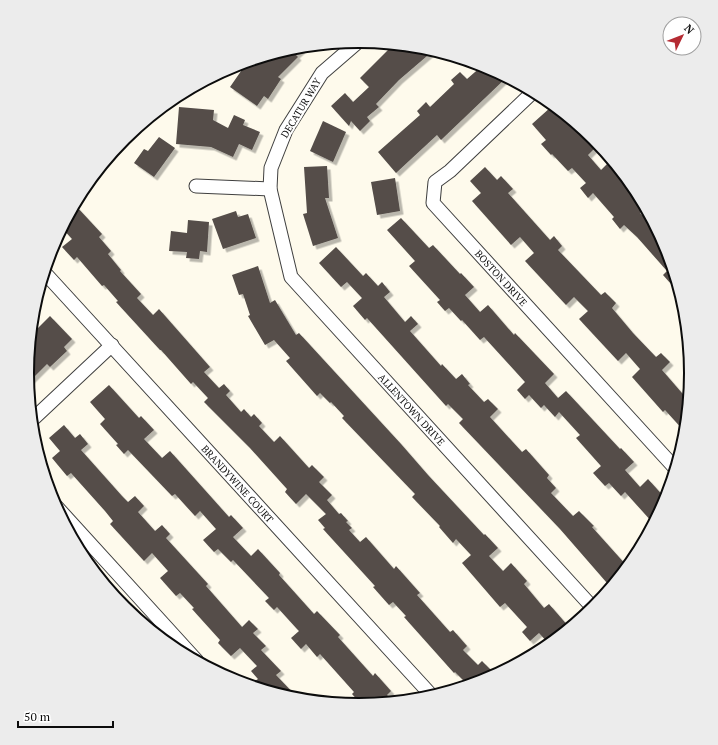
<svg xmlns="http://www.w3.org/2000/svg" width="718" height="745" viewBox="0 0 718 745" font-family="'PT Serif',serif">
  <defs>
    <filter id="shadow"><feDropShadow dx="3.5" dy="3.5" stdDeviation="0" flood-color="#0004"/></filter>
  </defs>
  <rect width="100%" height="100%" fill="#fefaec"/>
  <g fill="#544d49" filter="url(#shadow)">
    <path d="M394,44L424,47L434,50L399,80L376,104L379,107L367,117L370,121L360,131L351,121L349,126L331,106L345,93L353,102L369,87L360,78Z"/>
    <path d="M306,46L296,55L298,57L278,77L281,79L268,99L264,96L257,106L230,87L248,61L294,47Z"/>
    <path d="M483,65L507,77L441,140L437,135L396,173L378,152L420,115L417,111L426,102L430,107L454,84L451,80L460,72L467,79Z"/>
    <path d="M179,107L214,110L213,120L228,128L234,115L245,120L243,125L260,132L252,150L239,144L233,157L211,147L176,144Z"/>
    <path d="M551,107L558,116L563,112L596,147L588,155L601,170L608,163L634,193L636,190L646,208L640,213L654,228L656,227L666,246L680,294L663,275L667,271L637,237L624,225L620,229L612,219L614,217L593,193L588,198L580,188L586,183L572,168L568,171L552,154L551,155L541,144L546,140L532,124Z"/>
    <path d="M323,121L346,132L333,162L310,151Z"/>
    <path d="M159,137L175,148L154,177L134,163L144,149L148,151Z"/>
    <path d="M327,166L329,198H325L338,238L313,246L303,214L307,213L304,167Z"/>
    <path d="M485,167L497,180L501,176L513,189L508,193L550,240L554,236L562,246L558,250L601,295L605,292L616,303L612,308L633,333L656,357L661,353L670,362L662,370L688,400L685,432L665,410L663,412L632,377L640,369L626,353L618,361L579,319L588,311L574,297L566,305L525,261L534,253L520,237L511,245L472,201L481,193L470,181Z"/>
    <path d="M395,178L400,211L377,215L371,182Z"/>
    <path d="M76,206L102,234L99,237L111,251L108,254L121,270L120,271L141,294L137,298L153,315L159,309L210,367L204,372L219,388L224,384L230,391L226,395L241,412L244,409L251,417L254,414L262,423L259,426L274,442L280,436L309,468L312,465L324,477L319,482L332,495L327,500L339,514L341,513L348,521L346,522L352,528L349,530L360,542L366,537L394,569L396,566L420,593L417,595L450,632L453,630L467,646L463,650L478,665L482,661L495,674L486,679L468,685L455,672L454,673L404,617L406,616L393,602L389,605L373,587L375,586L323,529L325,528L318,520L326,514L306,494L296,504L285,492L287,489L250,448L204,402L208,398L193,382L191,384L161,350H160L116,302L118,301L104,285L102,286L77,257L74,260L62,247L72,239L62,228L71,211Z"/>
    <path d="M236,211L238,217L248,214L256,238L223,249L212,219Z"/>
    <path d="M401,218L429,248L433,245L460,274L461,273L474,287L465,295L480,312L488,305L514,335L515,333L554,374L545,383L558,398L566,391L620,449L621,448L634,462L625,470L640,487L648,479L666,499L653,523L625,492L621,496L609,483L605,486L593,473L601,466L576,438L580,435L559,412L555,417L544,405L541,408L529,395L525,399L517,390L525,382L484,337L480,340L462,320L461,321L449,308L445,311L437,302L440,300L409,266L415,261L387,230Z"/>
    <path d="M188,220L209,222L207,252L200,251L199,259L186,258L187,252L169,251L171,231L187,233Z"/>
    <path d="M336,247L363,276L366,273L378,286L382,282L390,292L384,297L405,322L411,316L418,324L410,331L441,366L442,364L456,379L462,374L470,384L468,385L484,402L488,399L498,409L490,417L522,452L526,449L549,475L547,478L556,488L551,493L573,516L579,511L594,526L592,527L627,566L613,583L610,580L607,583L560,529L459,423L463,419L448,404L446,406L367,318L365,320L353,306L362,298L347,282L341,287L319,263Z"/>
    <path d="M258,266L270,303L275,300L296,335L299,333L401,444L428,475L484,535L485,534L498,548L489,556L503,571L511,563L527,581L524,584L544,608L549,604L569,627L549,644L539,633L530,641L522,632L527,627L505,603L500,607L462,563L471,555L456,539L453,543L439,527L440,526L412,497L415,494L342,418L344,416L331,402L330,403L320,393L317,396L286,361L290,358L274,340L265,345L248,316L250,315L243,294L239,295L232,275Z"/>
    <path d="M50,316L72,339L64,347L67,351L50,367L47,364L28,383L27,372L31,335Z"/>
    <path d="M109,385L139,418L141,416L154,430L144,439L162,458L170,451L229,517L231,515L243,528L233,537L251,556L258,549L280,573L279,575L314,614L317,611L340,635L338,637L373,676L375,673L391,691L387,695L393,701L361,704L352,694L354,692L320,654L317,657L306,644L301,649L291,638L299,631L297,629L277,607L274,610L265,601L269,598L233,560L231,562L218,549L214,552L203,540L216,529L200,511L195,516L175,494L172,496L128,450L124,454L116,445L118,444L100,424L105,419L90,402Z"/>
    <path d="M64,425L75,438L80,434L88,444L81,450L122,496L128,502L135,496L144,506L138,512L155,531L162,525L170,534L166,538L208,584L206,586L242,627L249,620L258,629L253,633L266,646L261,650L281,671L276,675L298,698L262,688L255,681L258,679L251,671L257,666L240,648L231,656L218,643L220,640L192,609L194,608L180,593L176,596L160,578L168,571L152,553L144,561L110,524L113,521L105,511L71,473L67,476L52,458L60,451L49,438Z"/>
  </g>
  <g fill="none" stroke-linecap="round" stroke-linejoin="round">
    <defs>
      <g id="street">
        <path id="s1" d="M359,41L322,73L286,130L271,168L270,189L291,277L593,608"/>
        <path id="s2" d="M534,91L450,171L435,182L433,203L675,468"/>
        <path d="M196,186L270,189"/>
        <path id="s3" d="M44,272L432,696"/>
        <path d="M32,420L112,345"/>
        <path d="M55,505L197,661"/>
      </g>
    </defs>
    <use href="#street" stroke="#3f3f3f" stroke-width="15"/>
    <use href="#street" stroke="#fff" stroke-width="13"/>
  </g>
  <g text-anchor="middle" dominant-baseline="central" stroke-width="4" stroke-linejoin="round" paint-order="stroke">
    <g font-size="10" fill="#0c0c0c" stroke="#fff">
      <text transform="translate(301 108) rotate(-59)">DECATUR WAY</text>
      <text stroke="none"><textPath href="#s2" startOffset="257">BOSTON DRIVE</textPath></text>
      <text stroke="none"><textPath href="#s1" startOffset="448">ALLENTOWN DRIVE</textPath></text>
      <text stroke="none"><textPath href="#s3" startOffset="287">BRANDYWINE COURT</textPath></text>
    </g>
  </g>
  <path d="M0 0H718V745H0ZM34 373a325 325 0 1 1 650 0a325 325 0 1 1-650 0Z" fill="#ececec" fill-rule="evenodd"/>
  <path fill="none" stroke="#0c0c0c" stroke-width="2" d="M34 373a325 325 0 1 1 650 0a325 325 0 1 1-650 0Z"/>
  <g transform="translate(682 36) rotate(47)"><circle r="19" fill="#ffffff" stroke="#9e9e9e"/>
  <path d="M0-3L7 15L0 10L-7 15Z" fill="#b52b33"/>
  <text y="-6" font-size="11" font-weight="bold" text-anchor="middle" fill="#0c0c0c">N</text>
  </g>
  <path d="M18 721v6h95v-6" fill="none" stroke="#0c0c0c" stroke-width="2"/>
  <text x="24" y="721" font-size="12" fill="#0c0c0c" stroke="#ffffff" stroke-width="3" paint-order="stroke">50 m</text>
</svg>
